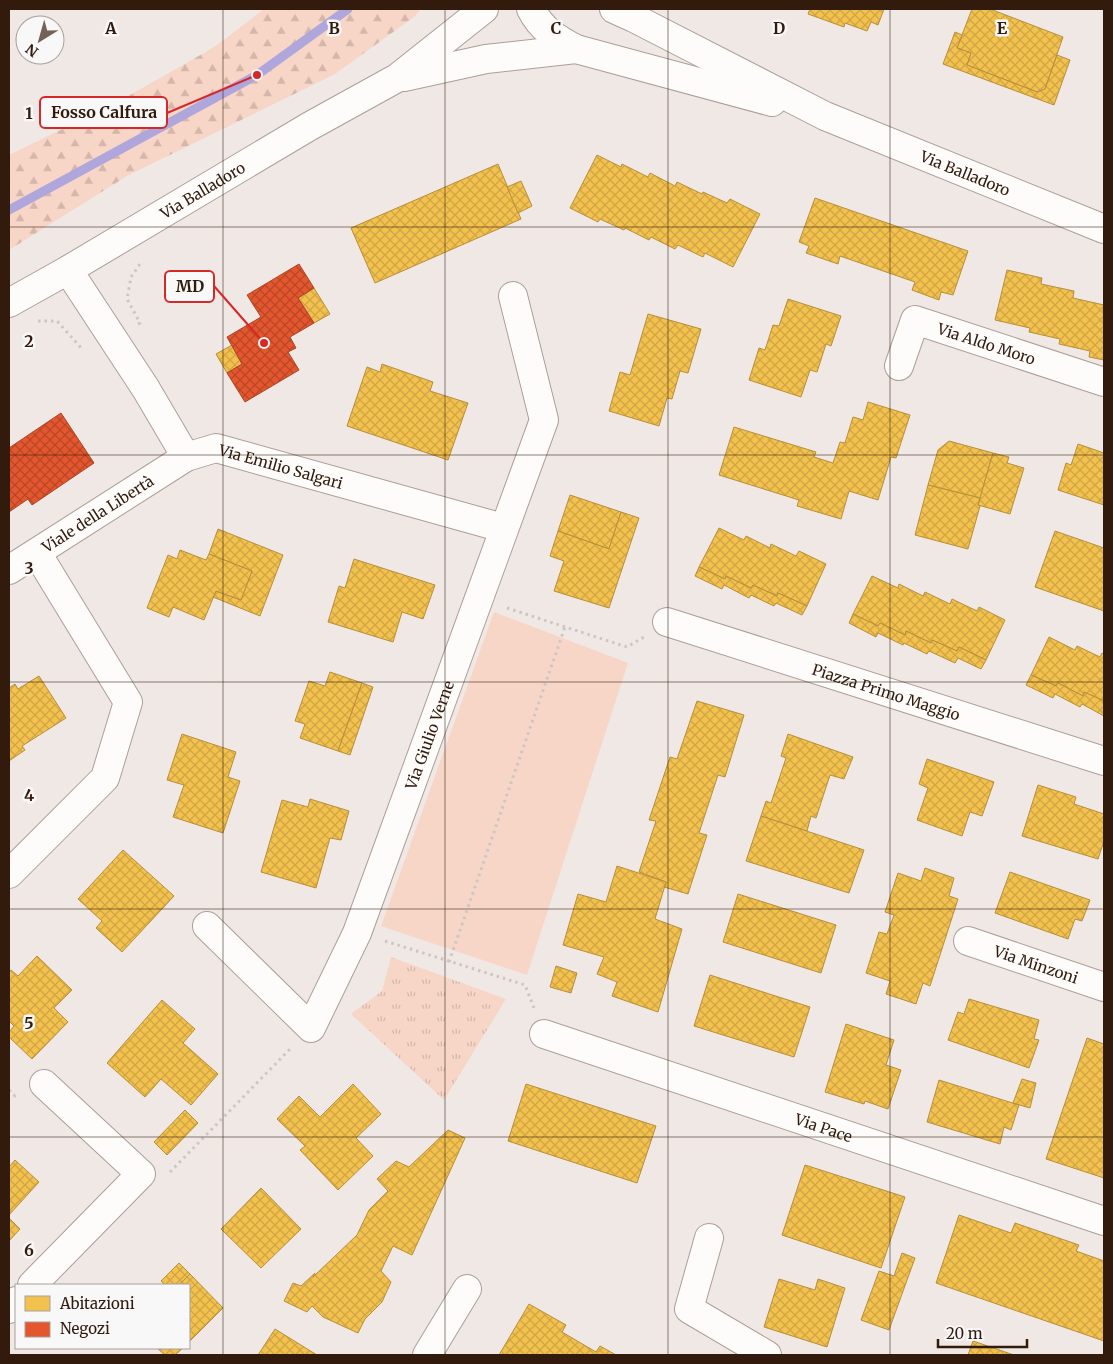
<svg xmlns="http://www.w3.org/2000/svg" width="1113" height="1364" viewBox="0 0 1113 1364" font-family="Merriweather,serif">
  <defs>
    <pattern id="grass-tufts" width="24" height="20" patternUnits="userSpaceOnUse" patternTransform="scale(1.25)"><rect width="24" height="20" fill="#f7d6c7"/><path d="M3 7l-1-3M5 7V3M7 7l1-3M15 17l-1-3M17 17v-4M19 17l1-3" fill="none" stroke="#d4b7aa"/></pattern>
    <pattern id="forest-firs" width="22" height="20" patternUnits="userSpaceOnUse" patternTransform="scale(1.25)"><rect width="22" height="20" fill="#f7d6c7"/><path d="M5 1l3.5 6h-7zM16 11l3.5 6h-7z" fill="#d4b7aa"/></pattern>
    <pattern id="homes-cross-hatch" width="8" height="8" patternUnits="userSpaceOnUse" patternTransform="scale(1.25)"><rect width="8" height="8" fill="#f2c14e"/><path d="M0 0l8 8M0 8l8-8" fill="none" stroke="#d0a543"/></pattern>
    <pattern id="shops-cross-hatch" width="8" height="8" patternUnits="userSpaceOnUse" patternTransform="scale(1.25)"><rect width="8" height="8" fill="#e4572e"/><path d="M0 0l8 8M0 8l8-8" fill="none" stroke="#b94726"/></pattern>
  </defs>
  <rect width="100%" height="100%" fill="#f0e8e5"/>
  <path fill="url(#grass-tufts)" d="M391,957L506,999L444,1100L351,1014L382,991Z"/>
  <path fill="url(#forest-firs)" d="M264,9H421L414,17L335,74L127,176L9,250V155L118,102L216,46Z"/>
  <path fill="#f7d6c7" d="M494,612L628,663L527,975L381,926Z"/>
  <g fill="url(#homes-cross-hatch)" stroke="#b88f3a">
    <path d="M810,9H884L878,25L871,22L867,31L845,23L844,27L808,14Z"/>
    <path d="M972,9H990L1063,37L1045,89L1037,92L967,65L971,53L957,48Z"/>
    <path d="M955,32L962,35L957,48L971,53L967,65L1037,92L1045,89L1057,55L1070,60L1054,105L943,64Z"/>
    <path d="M597,155L621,167L622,164L648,177L650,173L675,186L677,182L702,194L703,192L727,203L730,199L760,214L733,267L705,253L703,257L678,245L675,249L651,237L649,240L625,228L624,230L600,219L598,222L570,208Z"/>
    <path d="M498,164L521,219L375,283L351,228Z"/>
    <path d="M521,181L532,206L518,213L507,187Z"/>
    <path d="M815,198L968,251L953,295L941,292L939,300L912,290L915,282L840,256L838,264L806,253L809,246L799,242Z"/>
    <path d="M1007,270L1042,278L1041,284L1074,291L1073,298L1104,305L1103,311H1104V360L1089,357L1090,351L1059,344L1060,339L1029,332L1030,328L995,320Z"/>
    <path d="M314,288L330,314L314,323L298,298Z"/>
    <path d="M788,299L841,316L831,346L826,344L817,372L810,370L801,397L749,380L759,348L765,350L773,325L779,326Z"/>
    <path d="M648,314L701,329L688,373L680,371L672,399L667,398L659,426L609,411L620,372L630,375Z"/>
    <path d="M232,345L242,364L227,373L216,354Z"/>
    <path d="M382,364L433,382L430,391L468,403L448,460L347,426L367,367L380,372Z"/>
    <path d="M868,402L910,415L896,458L891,457L878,500L849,491L841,519L797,506L799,500L719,475L734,427L816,452L814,457L833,463L840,442L845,443L853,417L863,420Z"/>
    <path d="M949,441L993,453L980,498L928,485L938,450Z"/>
    <path d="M1078,444L1104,453V505L1058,490L1066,463L1071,465Z"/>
    <path d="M993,453L1009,457L1007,463L1024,468L1010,514L978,505Z"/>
    <path d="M928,485L980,498L978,505L980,506L968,549L915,535Z"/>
    <path d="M570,495L621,512L609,549L558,531Z"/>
    <path d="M621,512L639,518L609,608L554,591L564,561L550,556L558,531L609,549Z"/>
    <path d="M719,528L744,540L746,536L770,548L771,544L796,556L799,551L826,564L807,606L778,593L777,596L753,585L751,588L726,576L725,579L699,567Z"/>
    <path d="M218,529L283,555L260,616L213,597L216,591L241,600L252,571L209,554Z"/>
    <path d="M1055,531L1104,548V611L1035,587Z"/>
    <path d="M180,550L206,560L209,554L252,571L241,600L216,591L204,620L173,607L169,617L147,608L168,555L177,559Z"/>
    <path d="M354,559L435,585L423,619L402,612L393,642L328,622L339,586L345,588Z"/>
    <path d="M699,567L725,579L726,576L751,588L753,585L777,596L778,593L807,606L802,615L776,603L774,606L751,595L749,598L724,585L722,589L695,576Z"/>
    <path d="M872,576L898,588L899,584L923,596L925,592L950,604L952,599L977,611L979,607L1005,620L986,660L959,647L957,651L932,640L931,643L906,631L905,635L880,623L878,626L853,614Z"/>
    <path d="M853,614L878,626L880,623L905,635L906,631L931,643L932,640L957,651L959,647L986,660L981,669L958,658L955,663L929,651L927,654L904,643L903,645L878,633L876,637L849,623Z"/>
    <path d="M1049,637L1075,650L1077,646L1100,657L1102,653L1104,654V701L1084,692L1083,696L1058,683L1056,686L1031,675Z"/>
    <path d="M330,672L362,683L338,751L300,738L305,724L295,721L309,681L325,686Z"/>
    <path d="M1031,675L1056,686L1058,683L1083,696L1084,692L1104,701V716L1082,704L1080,707L1055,694L1053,698L1026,685Z"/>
    <path d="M39,676L66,718L22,746L25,750L9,761V688L15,684L18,689Z"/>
    <path d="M362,683L373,687L350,755L338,751Z"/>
    <path d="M697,701L744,715L725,777L718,775L699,833L707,835L688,894L664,887L666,882L639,872L656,821L649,820L670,757L677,759Z"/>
    <path d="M182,734L236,752L228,777L240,781L223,833L173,817L184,785L167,780Z"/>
    <path d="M788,734L853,757L844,779L830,775L816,818L811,816L807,831L761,816L766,801L771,803L786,758L781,756Z"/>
    <path d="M927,759L994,782L982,816L970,812L962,836L917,820L928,788L919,784Z"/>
    <path d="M1038,785L1076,797L1074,804L1104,814V841L1098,859L1022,836Z"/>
    <path d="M310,799L349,811L341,840L330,838L316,888L261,872L282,800L308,807Z"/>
    <path d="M761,816L864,850L849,893L746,861Z"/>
    <path d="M123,850L174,896L122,952L96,928L102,921L78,899Z"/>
    <path d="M617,866L666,882L655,919L682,929L658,1012L612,996L617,982L597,974L604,957L563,945L578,894L606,902Z"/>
    <path d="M925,868L954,878L949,896L958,899L930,986L923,983L916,1004L886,994L890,981L866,973L879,932L887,934L894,915L885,912L898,873L921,881Z"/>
    <path d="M1010,872L1090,900L1082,921L1075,919L1068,939L995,913Z"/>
    <path d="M738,894L836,925L821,973L723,942Z"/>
    <path d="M37,956L72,990L54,1008L68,1022L32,1059L9,1037V1032L14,1026L9,1021V972L11,970L18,976Z"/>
    <path d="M556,966L577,973L571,993L550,987Z"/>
    <path d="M710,975L810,1007L794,1057L694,1026Z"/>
    <path d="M969,999L1039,1020L1034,1039L1039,1040L1029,1068L948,1040L958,1012L964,1014Z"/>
    <path d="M162,1000L195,1029L183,1043L218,1074L191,1105L161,1079L145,1097L107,1063Z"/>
    <path d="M846,1024L894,1040L886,1065L901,1070L888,1109L865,1101L864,1104L825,1092Z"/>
    <path d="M1087,1038L1104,1044V1178L1046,1159Z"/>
    <path d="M1022,1079L1036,1083L1030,1108L1013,1103Z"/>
    <path d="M939,1080L1019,1105L1011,1130L1004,1127L1000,1144L927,1122Z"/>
    <path d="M353,1084L381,1114L356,1138L373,1156L338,1190L300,1150L305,1146L277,1119L299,1096L320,1117Z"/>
    <path d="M526,1084L656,1126L637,1183L508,1141Z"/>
    <path d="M185,1110L198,1123L167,1155L154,1142Z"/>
    <path d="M448,1130L465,1138L412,1255L393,1246L381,1271L391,1282L382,1302L365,1319L358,1333L323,1317L312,1306L307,1312L284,1301L293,1283L301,1286L315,1273L313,1277L357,1235L369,1210L388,1191L377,1179L396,1161L409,1167Z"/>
    <path d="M15,1160L39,1182L9,1215V1167Z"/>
    <path d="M805,1165L905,1197L881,1268L782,1235Z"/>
    <path d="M261,1188L301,1229L261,1268L221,1229Z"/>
    <path d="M959,1215L1011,1233L1015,1223L1079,1245L1076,1251L1104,1261V1341L936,1283Z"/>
    <path d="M9,1218L20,1229L9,1241Z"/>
    <path d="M902,1253L915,1258L889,1330L861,1320L879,1271L894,1276Z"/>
    <path d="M179,1263L190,1274L179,1285H165L161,1281Z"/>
    <path d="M190,1274L223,1308L189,1342V1285H179Z"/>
    <path d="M779,1279L815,1290L818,1279L845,1288L827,1347L764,1327Z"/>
    <path d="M529,1304L566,1325L562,1332L596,1352L600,1346L616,1355H499Z"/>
    <path d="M275,1329L317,1355H258Z"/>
    <path d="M973,1341L1014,1355H968Z"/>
    <path d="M157,1348H183L175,1355H165Z"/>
  </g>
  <g fill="url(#shops-cross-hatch)" stroke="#af4524">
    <path d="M299,264L314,288L298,298L314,323L290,337L296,348L288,352L299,370L245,402L227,373L242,364L227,337L261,317L247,295Z"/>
    <path d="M61,413L94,463L32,505L28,499L9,512V448Z"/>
  </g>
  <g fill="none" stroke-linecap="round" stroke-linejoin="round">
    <path stroke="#afa7db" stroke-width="9" d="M9,210L257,75L348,9"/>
    <defs>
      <g id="street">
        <path id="s1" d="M68,270L146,389L186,457L216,448L503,528"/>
        <path id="s2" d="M899,366L915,320L1104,382"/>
        <path id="s3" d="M9,570L186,457"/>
        <path id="s4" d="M667,622L1104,761"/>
        <path d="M9,874L105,778L128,702L37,553"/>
        <path id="s5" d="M207,926L311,1028L357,933L544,420L513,296"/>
        <path id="s6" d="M968,941L1104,987"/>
        <path id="s7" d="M544,1034L1104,1221"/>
        <path d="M709,1238L689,1309L767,1355"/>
        <path d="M32,1285L141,1174L44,1084"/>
        <path d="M9,1309L16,1301"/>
        <path d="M427,1355L467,1289"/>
      </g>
      <g id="secondary">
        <path d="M531,9C541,29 557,39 576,49L772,102"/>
        <path id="s8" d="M614,9L634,18L825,116L1104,229"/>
        <path d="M404,77L486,59L576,49"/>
        <path id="s9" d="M9,303L68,270L310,126L397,78L484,9"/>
      </g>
    </defs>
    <use href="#street" stroke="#ad9e97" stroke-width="30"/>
    <use href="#secondary" stroke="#ad9e97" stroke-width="30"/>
    <g stroke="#ccc6c4" stroke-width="3" stroke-dasharray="2.5 4" stroke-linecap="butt">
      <path d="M38,321H57L83,350"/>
      <path d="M138,324L140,323L127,299L131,277L142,261"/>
      <path d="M507,608L627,647L644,637"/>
      <path d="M385,941L525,985L534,1008"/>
      <path d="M449,962L565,627"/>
      <path d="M9,1090L15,1096L18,1094"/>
      <path d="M170,1172L291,1048"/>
    </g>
    <use href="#street" stroke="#fdfcfb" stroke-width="28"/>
    <use href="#secondary" stroke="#fdfcfb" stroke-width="28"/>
  </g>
  <path fill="none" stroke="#321a0c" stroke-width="1" stroke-opacity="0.55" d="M223,9V1355M445,9V1355M668,9V1355M890,9V1355M9,227H1104M9,455H1104M9,682H1104M9,909H1104M9,1137H1104"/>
  <g text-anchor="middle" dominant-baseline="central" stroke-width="5" stroke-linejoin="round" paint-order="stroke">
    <g font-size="15" fill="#321a0c" stroke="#f8f8f8">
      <text stroke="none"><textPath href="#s8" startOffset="388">Via Balladoro</textPath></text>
      <text stroke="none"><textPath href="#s9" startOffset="224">Via Balladoro</textPath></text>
      <text stroke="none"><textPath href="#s2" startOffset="124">Via Aldo Moro</textPath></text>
      <text stroke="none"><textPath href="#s1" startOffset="320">Via Emilio Salgari</textPath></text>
      <text stroke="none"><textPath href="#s3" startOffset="105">Viale della Libertà</textPath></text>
      <text stroke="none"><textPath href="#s4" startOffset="230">Piazza Primo Maggio</textPath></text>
      <text stroke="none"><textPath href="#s5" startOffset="462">Via Giulio Verne</textPath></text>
      <text stroke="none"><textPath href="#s6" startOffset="72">Via Minzoni</textPath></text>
      <text stroke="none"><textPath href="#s7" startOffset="295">Via Pace</textPath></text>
    </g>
  </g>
  <g font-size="16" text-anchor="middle" font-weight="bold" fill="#321a0c" stroke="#f8f8f8" stroke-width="5" stroke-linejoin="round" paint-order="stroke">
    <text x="111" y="34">A</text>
    <text x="334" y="34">B</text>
    <text x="556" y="34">C</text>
    <text x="779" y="34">D</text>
    <text x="1002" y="34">E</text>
    <text x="29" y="119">1</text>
    <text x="29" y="347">2</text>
    <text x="29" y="574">3</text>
    <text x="29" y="801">4</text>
    <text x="29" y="1029">5</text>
    <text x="29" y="1256">6</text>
  </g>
  <path fill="none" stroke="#d62828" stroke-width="2" d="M257 75L167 113M264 343L214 286"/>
  <g fill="#d62828" stroke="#f8f8f8" stroke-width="2">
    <circle cx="257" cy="75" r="5"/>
    <circle cx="264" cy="343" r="5"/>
  </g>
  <g fill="#f8f8f8" stroke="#d62828" stroke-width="2">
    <rect x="40" y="97" width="127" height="31" rx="5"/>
    <rect x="165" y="271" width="49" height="31" rx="5"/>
  </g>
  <g font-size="16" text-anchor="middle" font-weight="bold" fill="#321a0c">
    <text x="104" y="118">Fosso Calfura</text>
    <text x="190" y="292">MD</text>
  </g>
  <rect width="1113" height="1364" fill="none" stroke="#321a0c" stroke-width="20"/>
  <rect x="15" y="1284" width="175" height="65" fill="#f8f8f8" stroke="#a99f9a"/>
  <rect x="25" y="1296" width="25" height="15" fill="#f2c14e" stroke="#a99f9a"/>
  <text x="60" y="1309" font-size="15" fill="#321a0c">Abitazioni</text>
  <rect x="25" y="1322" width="25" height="15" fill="#e4572e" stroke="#a99f9a"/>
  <text x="60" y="1334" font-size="15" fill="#321a0c">Negozi</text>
  <g transform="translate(40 40) rotate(217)"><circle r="24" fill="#f8f8f8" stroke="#a99f9a"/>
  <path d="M0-4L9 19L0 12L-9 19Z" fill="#746258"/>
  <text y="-8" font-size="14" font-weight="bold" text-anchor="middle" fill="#321a0c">N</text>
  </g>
  <path d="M938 1339v8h89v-8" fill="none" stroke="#321a0c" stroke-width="2.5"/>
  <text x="946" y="1339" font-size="15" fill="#321a0c" stroke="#f8f8f8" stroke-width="4" paint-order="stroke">20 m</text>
</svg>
